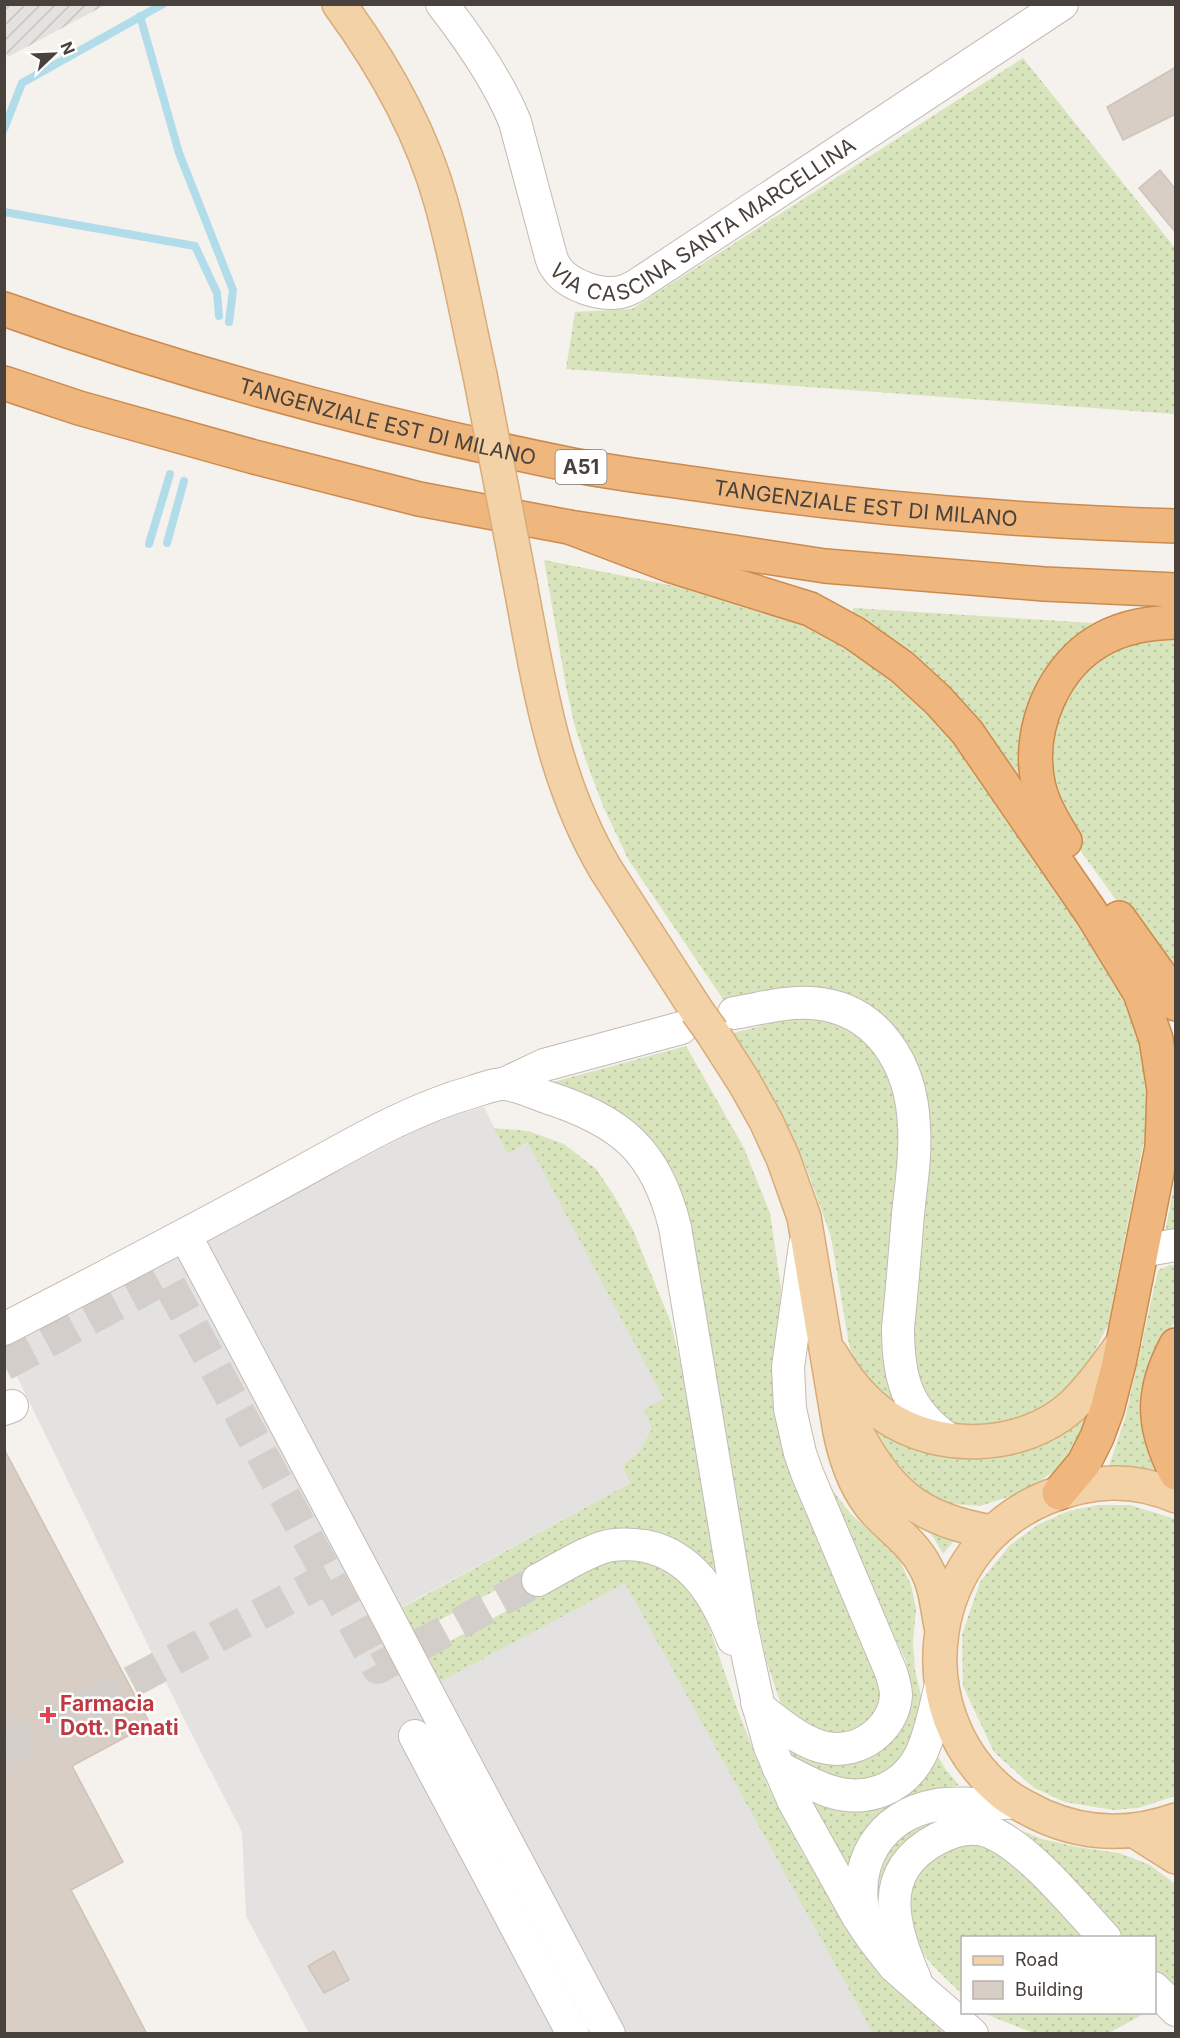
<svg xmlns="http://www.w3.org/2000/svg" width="1180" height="2038" viewBox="0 0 1180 2038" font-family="Inter,sans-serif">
  <defs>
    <pattern id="industrial-furrows" width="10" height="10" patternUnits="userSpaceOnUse" patternTransform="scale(1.5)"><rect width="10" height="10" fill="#e5e1de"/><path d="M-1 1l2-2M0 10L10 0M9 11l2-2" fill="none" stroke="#c6c2bf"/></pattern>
    <pattern id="grass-dots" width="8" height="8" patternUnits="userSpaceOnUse" patternTransform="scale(1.5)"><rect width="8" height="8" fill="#d8e4bb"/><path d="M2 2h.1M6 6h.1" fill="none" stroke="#bbc5a2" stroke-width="1.8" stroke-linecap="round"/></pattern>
  </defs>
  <rect width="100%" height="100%" fill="#f5f1ed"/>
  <path fill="url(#industrial-furrows)" d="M4,5L5,4L105,5L8,57L5,50Z"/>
  <g fill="url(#grass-dots)">
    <path d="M1023,58L1175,248V414L566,369L575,312L632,309Z"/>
    <path d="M544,560L730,597L841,637L937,712L1071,902L1080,928L1122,998L1139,1040L1147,1087L1146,1130L1108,1325L1078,1383L1049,1408L1017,1424L959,1428L944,1417L923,1395L909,1341L927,1128L876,1014L727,1005L628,859L603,806L585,758L574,723L566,686Z"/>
    <path d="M853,608L1093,623C1081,633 1067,642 1057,654C1025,689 1020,729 1018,775L959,699L900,645L853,614Z"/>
    <path d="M1175,634V981L1080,850L1062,816L1051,781L1054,719L1070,689L1096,662L1127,643Z"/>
    <path d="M819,1018L856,1032L885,1059L898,1094L907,1417L861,1373L850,1350L831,1237L808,1172L780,1111L730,1034L786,1019Z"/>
    <path d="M686,1046L744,1148L770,1213L781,1288L777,1360L887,1693L864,1734L819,1739L782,1707L767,1663L743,1553L672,1183L546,1084Z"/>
    <path d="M493,1128L528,1131L564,1144L596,1169L613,1194L633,1230L671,1323L686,1388L720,1575L715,1580L599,1535L410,1636L396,1611L630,1483L622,1466L640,1451L527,1143L507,1154Z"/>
    <path d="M1175,1178V1234L1165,1233Z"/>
    <path d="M1170,1265L1175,1266V1322L1163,1339L1162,1477L1135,1468L1109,1466L1126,1415L1158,1270Z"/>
    <path d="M1090,1410L1080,1437L1059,1468L1023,1492L980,1506L938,1503L907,1487L861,1417L901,1443L938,1455L980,1458Z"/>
    <path d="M827,1483L850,1513L898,1557L911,1585L916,1609L913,1642L915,1670L925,1713L904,1761L882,1777L854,1785L797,1763L776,1733L841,1764L911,1685L906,1661L885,1617Z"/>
    <path d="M1098,1505H1130L1175,1519V1796L1138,1808L1114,1810L1065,1802L1034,1788L994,1752L963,1686L962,1635L980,1582L1010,1545L1039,1524L1069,1511Z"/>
    <path d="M927,1527L960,1534L943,1554Z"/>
    <path d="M611,1555L665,1562L700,1601L738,1711L767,1785L803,1854L850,1930L902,1995L944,2033H869L436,1684L422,1656Z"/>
    <path d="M936,1753L946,1770L959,1785L937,1789L850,1875L805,1799L835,1809L870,1807Z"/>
    <path d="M980,1814L1042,1839L1077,1847L1119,1853L1150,1865L1175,1884V1997L1155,1975L1154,1938L1119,1937L992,1822L880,1889L873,1902L881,1860L901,1837L928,1819Z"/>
    <path d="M960,1843H988L1010,1856L1084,1937L962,1938V1994C948,1980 929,1964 918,1946C906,1926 902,1890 917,1870C929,1857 945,1850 960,1843Z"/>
    <path d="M983,2013L1145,2012V2013L1109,2033L1036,2034Z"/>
  </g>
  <path fill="#e4e2e0" d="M484,1107L507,1154L528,1143L664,1399L644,1409L652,1429L640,1451L622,1466L630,1483L396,1610L437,1683L625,1583L873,2033H309L246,1916L242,1832L185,1721L5,1352V1343L419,1129L452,1116Z"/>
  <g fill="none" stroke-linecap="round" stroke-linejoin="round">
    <g stroke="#b1dcea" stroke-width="8">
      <path d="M140,16L179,153L233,290L229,322"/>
      <path d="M4,129L22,83L163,4"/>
      <path d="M4,212L195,246L217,293L219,316"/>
      <path d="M167,543L184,481"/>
      <path d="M149,544L170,474"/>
    </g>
  </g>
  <g fill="#d8cec6" stroke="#cfc2b7" stroke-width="1.5">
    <path d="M1176,67V114L1123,140L1107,107Z"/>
    <path d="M1160,170L1176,190V233L1139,188Z"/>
    <path d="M4,1449L150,1724L72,1766L123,1862L71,1890L147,2034H4Z"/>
    <path d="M334,1951L349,1980L324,1993L308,1966Z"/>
  </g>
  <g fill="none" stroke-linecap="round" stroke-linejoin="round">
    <g stroke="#d3cec9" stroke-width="32" stroke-dasharray="32 16" stroke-linecap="butt">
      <path d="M4,1365L166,1278L378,1668L538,1580"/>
      <path d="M4,1749L330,1577"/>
    </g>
    <defs>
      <g id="minor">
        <path id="s1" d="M442,4C470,40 498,80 515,122L550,253C551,257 553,263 555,266C567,286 605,299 627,290C633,288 638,284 643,281L1062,4"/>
        <path d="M734,1013C759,1009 786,1001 811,1003C878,1007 912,1065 914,1127C916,1156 911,1185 908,1214C905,1252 902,1290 898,1328C898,1377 906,1410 948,1439"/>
        <path d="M504,1084L544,1065L681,1028"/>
        <path d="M185,1235L381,1604"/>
        <path d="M1141,1251L1176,1245"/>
        <path d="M4,1329C97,1281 189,1233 281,1183C343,1150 404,1111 472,1092C482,1089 494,1084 503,1084C514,1084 535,1093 546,1097C621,1121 656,1150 675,1227L741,1624L759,1708L770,1747L794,1802L857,1915L873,1939L895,1967L972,2034"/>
        <path d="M4,1409L12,1406"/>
        <path d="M538,1580C559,1569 581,1554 604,1547C617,1543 631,1544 645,1546C693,1556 716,1596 733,1639"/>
        <path d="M427,1692L609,2034"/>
        <path d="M757,1702L759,1708C780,1723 802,1744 827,1748C860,1754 894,1729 896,1695C896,1687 893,1679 891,1672L807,1473L800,1453L790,1409L788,1367L805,1245"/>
        <path d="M415,1736L573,2034"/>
        <path d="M778,1767C794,1775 811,1785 829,1791C865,1803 902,1790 920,1756C931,1734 935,1708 941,1684"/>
        <path d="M865,1919C851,1864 879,1815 937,1805C952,1802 968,1804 983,1804C994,1804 1005,1803 1016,1802"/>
        <path d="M915,1979C893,1926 875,1872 937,1839C954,1830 972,1825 990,1832C1030,1849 1075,1906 1105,1938"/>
        <path d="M1154,1988L1176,2010"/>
      </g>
      <g id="major">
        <path d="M339,4C383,64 421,130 441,202C457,259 467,317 480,375"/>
        <path d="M520,583C539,684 553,781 606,870L697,1011"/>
        <path d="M712,1032L744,1082L766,1121L783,1158L804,1217L840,1432C846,1461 856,1490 876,1512C894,1531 914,1544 926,1568C936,1586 937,1607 941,1626"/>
        <path d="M831,1354C845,1378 862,1400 885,1416C939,1453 1022,1450 1071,1407C1091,1388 1107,1365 1123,1343"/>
        <path d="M851,1422C885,1490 916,1520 993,1532"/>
        <path d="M1176,1496C1132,1477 1091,1480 1048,1497C926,1546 902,1710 1003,1793C1015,1803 1029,1809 1043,1816C1086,1835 1131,1836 1176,1820"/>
        <path d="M1135,1831L1176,1857"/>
      </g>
      <g id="highway">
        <path id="s2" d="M4,309C189,375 380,426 572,465C613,473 655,478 697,484C856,508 1015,521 1176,526"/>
        <path d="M4,383L79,408L254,457L419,499L569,527L825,566L1044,584L1176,590"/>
        <path d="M569,527L669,565L810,609L854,633L902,667L938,700L967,732L1092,914L1140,993L1156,1039L1164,1090L1162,1147L1119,1363L1107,1410L1097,1437L1084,1463L1059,1493"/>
        <path d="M1065,841C1054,823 1042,804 1038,783C1027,728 1054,664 1104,638C1127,626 1150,623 1176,622"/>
        <path d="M1119,918L1162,978L1176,1004"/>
        <path d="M1176,1345C1151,1392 1152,1426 1176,1473"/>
      </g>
    </defs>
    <use href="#minor" stroke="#c3bab3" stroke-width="34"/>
    <use href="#major" stroke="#d8ac78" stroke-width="36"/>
    <use href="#highway" stroke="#cd8a4e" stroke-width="36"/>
    <use href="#minor" stroke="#fff" stroke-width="32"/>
    <use href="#major" stroke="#f4d2a7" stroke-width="33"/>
    <use href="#highway" stroke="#efb77e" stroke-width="33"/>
    <defs>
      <path id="minor-bridge" d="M381,1604L427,1692"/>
      <g id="major-bridge">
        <path d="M480,375L520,583"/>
        <path d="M697,1011L712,1032"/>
      </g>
    </defs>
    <use href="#minor-bridge" stroke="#c3bab3" stroke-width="34" stroke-linecap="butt"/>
    <use href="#major-bridge" stroke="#d8ac78" stroke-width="36" stroke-linecap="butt"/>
    <use href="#minor-bridge" stroke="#fff" stroke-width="32"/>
    <use href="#major-bridge" stroke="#f4d2a7" stroke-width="33"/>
  </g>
  <path fill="#e0444e" stroke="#fff" stroke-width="2" d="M45 1706h6v6h6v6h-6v6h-6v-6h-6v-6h6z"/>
  <g text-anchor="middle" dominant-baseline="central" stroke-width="5" stroke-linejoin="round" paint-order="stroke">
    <rect fill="#fff" stroke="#807a76" stroke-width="1.5" x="555.5" y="450" width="51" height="34" rx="4.5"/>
    <g font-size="20" font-weight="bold" fill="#49413b">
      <text x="581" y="467">A51</text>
    </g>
    <g font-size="21" fill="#49413b" stroke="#fff">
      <text stroke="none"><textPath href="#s1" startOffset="464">VIA CASCINA SANTA MARCELLINA</textPath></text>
      <text stroke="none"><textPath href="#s2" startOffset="400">TANGENZIALE EST DI MILANO</textPath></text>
      <text stroke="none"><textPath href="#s2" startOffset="886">TANGENZIALE EST DI MILANO</textPath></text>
    </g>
    <g font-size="21" font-weight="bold" fill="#be3a42" stroke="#fff" text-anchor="start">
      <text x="60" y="1703">Farmacia<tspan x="60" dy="24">Dott. Penati</tspan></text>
    </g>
  </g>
  <rect width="1180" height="2038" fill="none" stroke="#49413b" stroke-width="12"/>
  <rect x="961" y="1936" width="195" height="78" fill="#ffffff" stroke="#b6b3b1" stroke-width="1.5"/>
  <rect x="973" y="1956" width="30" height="9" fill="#f4d2a7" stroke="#b6b3b1" stroke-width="1.5"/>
  <text x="1015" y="1966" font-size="18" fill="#49413b">Road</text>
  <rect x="973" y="1981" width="30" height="18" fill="#d8cec6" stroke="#b6b3b1" stroke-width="1.5"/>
  <text x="1015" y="1996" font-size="18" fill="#49413b">Building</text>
  <g transform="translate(54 54) rotate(67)" stroke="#ffffff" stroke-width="4.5" paint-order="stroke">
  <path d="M0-4.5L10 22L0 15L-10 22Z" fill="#49413b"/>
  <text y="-9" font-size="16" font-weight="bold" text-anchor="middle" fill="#49413b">N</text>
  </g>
</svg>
